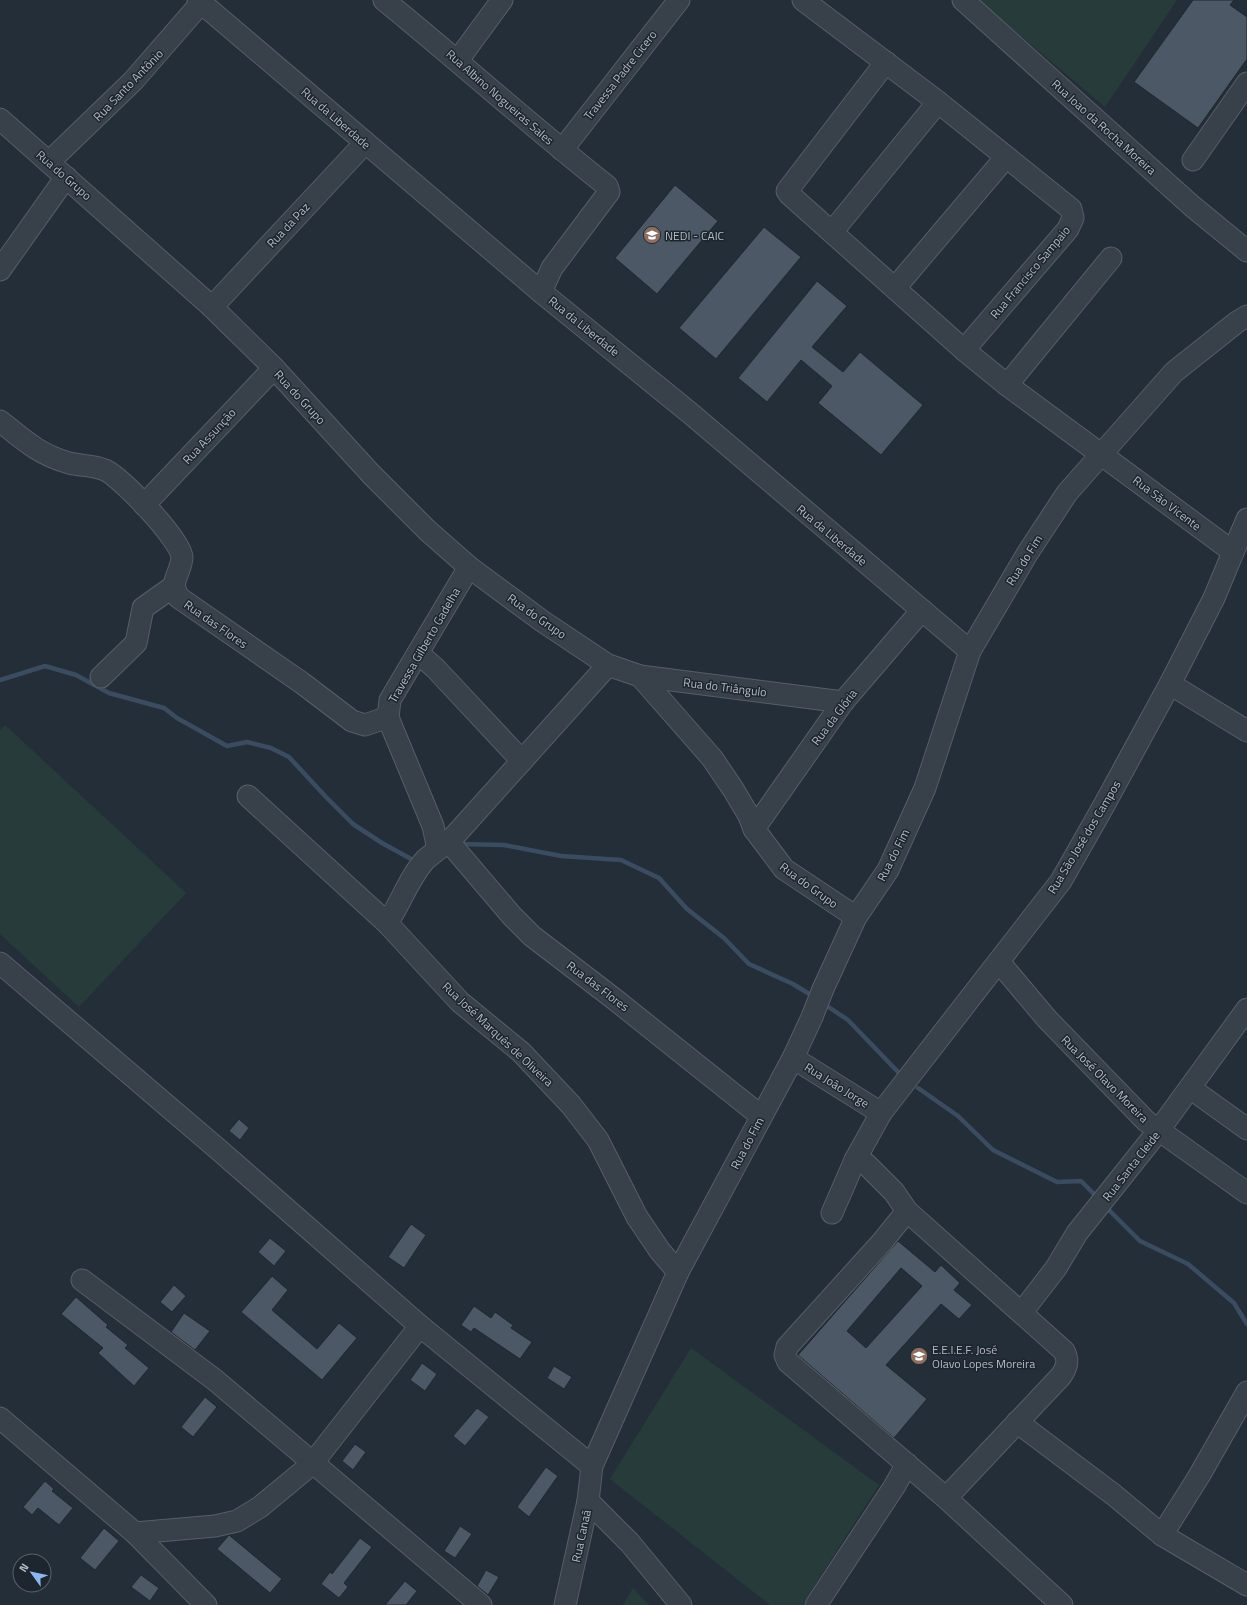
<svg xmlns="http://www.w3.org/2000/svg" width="1247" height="1605" viewBox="0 0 1247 1605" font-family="'Titillium Web',sans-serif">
  <rect width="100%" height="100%" fill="#242e39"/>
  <g fill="#273b3b">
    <path d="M978,0H1177L1105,107Z"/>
    <path d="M5,725L186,893L79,1007L0,934V731Z"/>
    <path d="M691,1348L879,1485L802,1605H770L610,1479Z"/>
    <path d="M633,1588L649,1605H623Z"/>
  </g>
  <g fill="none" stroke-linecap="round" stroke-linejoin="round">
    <g stroke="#3b4c61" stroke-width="4.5">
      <path d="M0,680L45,666L76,675L109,693L164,708L177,718L227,746L247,742L271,748L289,757L326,797L353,824L382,843L413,860L417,858"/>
      <path d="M459,844L504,845L561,856L621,860L659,878L687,909L724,938L749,964L793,984L811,995"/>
      <path d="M824,1004L848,1020L899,1073"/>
      <path d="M918,1088L958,1116L993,1150L1057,1182L1081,1181L1095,1195"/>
      <path d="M1110,1211L1140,1241L1188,1264L1234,1303L1247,1324"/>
    </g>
  </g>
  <g fill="#4c5865" stroke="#1f2730" fill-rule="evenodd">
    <path d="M1193,0H1234L1230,5L1247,17V59L1198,128L1134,82Z"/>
    <path d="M675,185L718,221L657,294L615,258Z"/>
    <path d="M764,227L801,257L716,359L679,328Z"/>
    <path d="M817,281L847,306L812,347L843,372L860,352L923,405L881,455L818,403L832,386L801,360L767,402L738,378Z"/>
    <path d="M239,1119L249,1128L240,1140L229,1131Z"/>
    <path d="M411,1224L426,1235L404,1268L388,1257Z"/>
    <path d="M270,1238L286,1251L274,1266L258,1252Z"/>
    <path d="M898,1241L935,1272L941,1265L960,1283L954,1290L972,1305L959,1319L941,1304L886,1365L927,1399L894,1438L798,1355ZM901,1268L922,1286L866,1348L847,1331Z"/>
    <path d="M272,1276L288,1290L272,1310L317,1349L339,1323L357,1338L322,1380L241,1312Z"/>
    <path d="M174,1285L186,1296L172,1312L160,1302Z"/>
    <path d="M76,1297L108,1325L106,1327L128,1345L125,1348L149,1368L134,1386L98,1353L103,1348L61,1314Z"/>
    <path d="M474,1306L491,1318L495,1312L513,1325L511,1328L532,1342L520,1359L474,1328L471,1332L461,1325Z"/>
    <path d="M184,1313L210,1331L195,1350L171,1332Z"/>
    <path d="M422,1363L437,1374L425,1391L410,1380Z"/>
    <path d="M554,1366L572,1377L564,1389L547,1378Z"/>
    <path d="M205,1397L217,1407L193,1437L181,1427Z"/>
    <path d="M477,1408L489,1417L465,1446L453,1436Z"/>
    <path d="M355,1444L366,1452L353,1470L342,1461Z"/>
    <path d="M546,1467L558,1476L529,1517L517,1507Z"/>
    <path d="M45,1481L54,1489L52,1491L73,1508L59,1525L38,1508L32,1515L23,1507Z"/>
    <path d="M460,1526L472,1534L455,1558L444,1551Z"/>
    <path d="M104,1528L119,1541L95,1570L80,1558Z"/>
    <path d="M229,1535L282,1579L270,1593L217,1549Z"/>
    <path d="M360,1538L372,1547L344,1583L348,1587L339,1598L321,1584L330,1572L332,1574Z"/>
    <path d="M486,1570L499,1577L488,1595L477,1586Z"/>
    <path d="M141,1575L159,1588L150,1601L131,1587Z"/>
    <path d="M405,1581L417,1591L406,1605H385Z"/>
  </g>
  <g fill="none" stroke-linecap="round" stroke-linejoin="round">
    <defs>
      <g id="minor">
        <path d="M198,0L541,292L690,413L970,651"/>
        <path d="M384,0C459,61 531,126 607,186L609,192L552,268L541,292"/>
        <path d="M803,0L938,102L1071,209L1073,218L1068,229L964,350L1007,385L1232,551"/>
        <path d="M963,0L1192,206L1247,251"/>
        <path d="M458,60L502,0"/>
        <path d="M886,62L787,191L790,195L964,350"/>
        <path d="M0,119L212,307L274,368L371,474L428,531L469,567L542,621L608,665L640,676L843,702"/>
        <path d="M562,150L679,0"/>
        <path d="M1193,160L1247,83"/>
        <path d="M49,162L133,81L201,3"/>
        <path d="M832,232L938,102"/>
        <path d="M0,270L66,177"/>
        <path d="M895,288L1006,157"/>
        <path d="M212,307L365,143"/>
        <path d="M1007,385L1111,258"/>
        <path d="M0,421C24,440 38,454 69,463C81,466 94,465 105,470C122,478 180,539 182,557C182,566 175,577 174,586L178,597L302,683L352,721L365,725L388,717"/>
        <path d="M144,505L274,368"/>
        <path d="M418,653L436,669L522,761"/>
        <path d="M608,665L449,842C441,847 433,853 426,859C409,877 401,903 387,923L460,1002L521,1052L571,1105L598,1140L637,1217L660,1251L678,1272"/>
        <path d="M640,676L712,758L733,789L749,816L754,829L784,869L856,917"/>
        <path d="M101,677L136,643L143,608L174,586"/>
        <path d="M1170,684L1247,731"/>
        <path d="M248,796L387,923"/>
        <path d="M754,829L843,702L922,610"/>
        <path d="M449,842L512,916L532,936L613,998L761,1116"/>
        <path d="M438,849L433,826L391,725L388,717L390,700L469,567"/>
        <path d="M999,962L1047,1019L1146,1121L1247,1193"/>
        <path d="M0,963L219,1150L420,1326L592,1466"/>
        <path d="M793,1058L881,1113"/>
        <path d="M1190,1088L1247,1129"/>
        <path d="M855,1160L866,1164L894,1192L907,1211"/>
        <path d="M832,1213L855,1160L881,1113L1061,881L1103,807L1170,684L1214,598L1247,519"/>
        <path d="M82,1280L215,1380L481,1605"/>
        <path d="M1022,1312L1056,1268L1077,1233L1159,1130L1247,1009"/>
        <path d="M0,1418L135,1533L206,1605"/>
        <path d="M1017,1422L1114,1495L1162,1535L1247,1585"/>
        <path d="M946,1498L1061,1376C1067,1367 1069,1361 1064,1351L907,1211L882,1242L787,1347L785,1355L788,1362L946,1498L1062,1605"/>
        <path d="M588,1501L630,1543L681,1605"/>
        <path d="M135,1533L215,1526L237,1521L260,1507L312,1464L420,1326"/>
        <path d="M1162,1535L1199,1476L1247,1392"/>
        <path d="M565,1605L588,1501L592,1466L678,1272L793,1058L812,1017L823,989L856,917L888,870L925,788L970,651L1027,554L1067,493L1174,372L1237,322L1247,316"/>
        <path d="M816,1605L894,1487L907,1464"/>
      </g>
    </defs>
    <use href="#minor" stroke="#565e68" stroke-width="23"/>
    <use href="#minor" stroke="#38404a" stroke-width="21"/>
  </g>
  <defs>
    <symbol id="school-disc" viewBox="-11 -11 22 22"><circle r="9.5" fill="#8d6e63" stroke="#1d252e"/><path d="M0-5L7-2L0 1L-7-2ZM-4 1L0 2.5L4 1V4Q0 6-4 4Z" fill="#fff"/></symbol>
  </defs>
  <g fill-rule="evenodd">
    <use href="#school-disc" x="642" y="225" width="20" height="20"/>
    <use href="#school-disc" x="909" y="1346" width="20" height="20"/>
  </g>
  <g text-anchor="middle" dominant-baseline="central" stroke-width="3" stroke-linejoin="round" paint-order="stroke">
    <g font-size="12" fill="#b3bbc5" stroke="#1d252e">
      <text transform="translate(620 75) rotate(-52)">Travessa Padre Cicero</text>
      <text transform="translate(128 85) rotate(-46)">Rua Santo Antônio</text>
      <text transform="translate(500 97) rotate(41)">Rua Albino Nogueiras Sales</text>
      <text transform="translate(336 118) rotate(41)">Rua da Liberdade</text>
      <text transform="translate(1104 127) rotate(42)">Rua Joao da Rocha Moreira</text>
      <text transform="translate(64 175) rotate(41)">Rua do Grupo</text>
      <text transform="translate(288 225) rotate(-47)">Rua da Paz</text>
      <text transform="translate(1030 272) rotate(-50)">Rua Francisco Sampaio</text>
      <text transform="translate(584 326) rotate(39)">Rua da Liberdade</text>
      <text transform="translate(300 397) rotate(47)">Rua do Grupo</text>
      <text transform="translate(209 436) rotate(-47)">Rua Assunção</text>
      <text transform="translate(1167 503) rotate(37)">Rua São Vicente</text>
      <text transform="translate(832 535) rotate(40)">Rua da Liberdade</text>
      <text transform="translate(1024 560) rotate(-58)">Rua do Fim</text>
      <text transform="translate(537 616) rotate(35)">Rua do Grupo</text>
      <text transform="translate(216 624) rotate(35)">Rua das Flores</text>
      <text transform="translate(424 645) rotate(-60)">Travessa Gilberto Gadelha</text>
      <text transform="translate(725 687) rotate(7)">Rua do Triângulo</text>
      <text transform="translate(834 717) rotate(-53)">Rua da Glória</text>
      <text transform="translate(1084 837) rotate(-59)">Rua São José dos Campos</text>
      <text transform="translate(893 855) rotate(-63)">Rua do Fim</text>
      <text transform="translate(809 885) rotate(36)">Rua do Grupo</text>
      <text transform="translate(598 986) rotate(37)">Rua das Flores</text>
      <text transform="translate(498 1034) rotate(43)">Rua José Marquês de Oliveira</text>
      <text transform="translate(1105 1079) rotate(45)">Rua José Olavo Moreira</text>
      <text transform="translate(837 1085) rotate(32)">Rua João Jorge</text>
      <text transform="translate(747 1143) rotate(-62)">Rua do Fim</text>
      <text transform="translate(1131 1166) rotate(-52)">Rua Santa Cleide</text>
      <text transform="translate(581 1536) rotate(-78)">Rua Canaã</text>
    </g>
    <g font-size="12" fill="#b3bbc5" stroke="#1d252e" text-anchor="start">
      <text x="665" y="235">NEDI - CAIC</text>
      <text x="932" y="1349">E.E.I.E.F. José<tspan x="932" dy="14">Olavo Lopes Moreira</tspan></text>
    </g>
  </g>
  <g transform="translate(32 1573) rotate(303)"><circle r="19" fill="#1d252e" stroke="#59616a"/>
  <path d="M0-3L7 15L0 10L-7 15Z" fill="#8eb7ef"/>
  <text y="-6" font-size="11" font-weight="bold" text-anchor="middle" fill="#b3bbc5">N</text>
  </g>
</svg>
